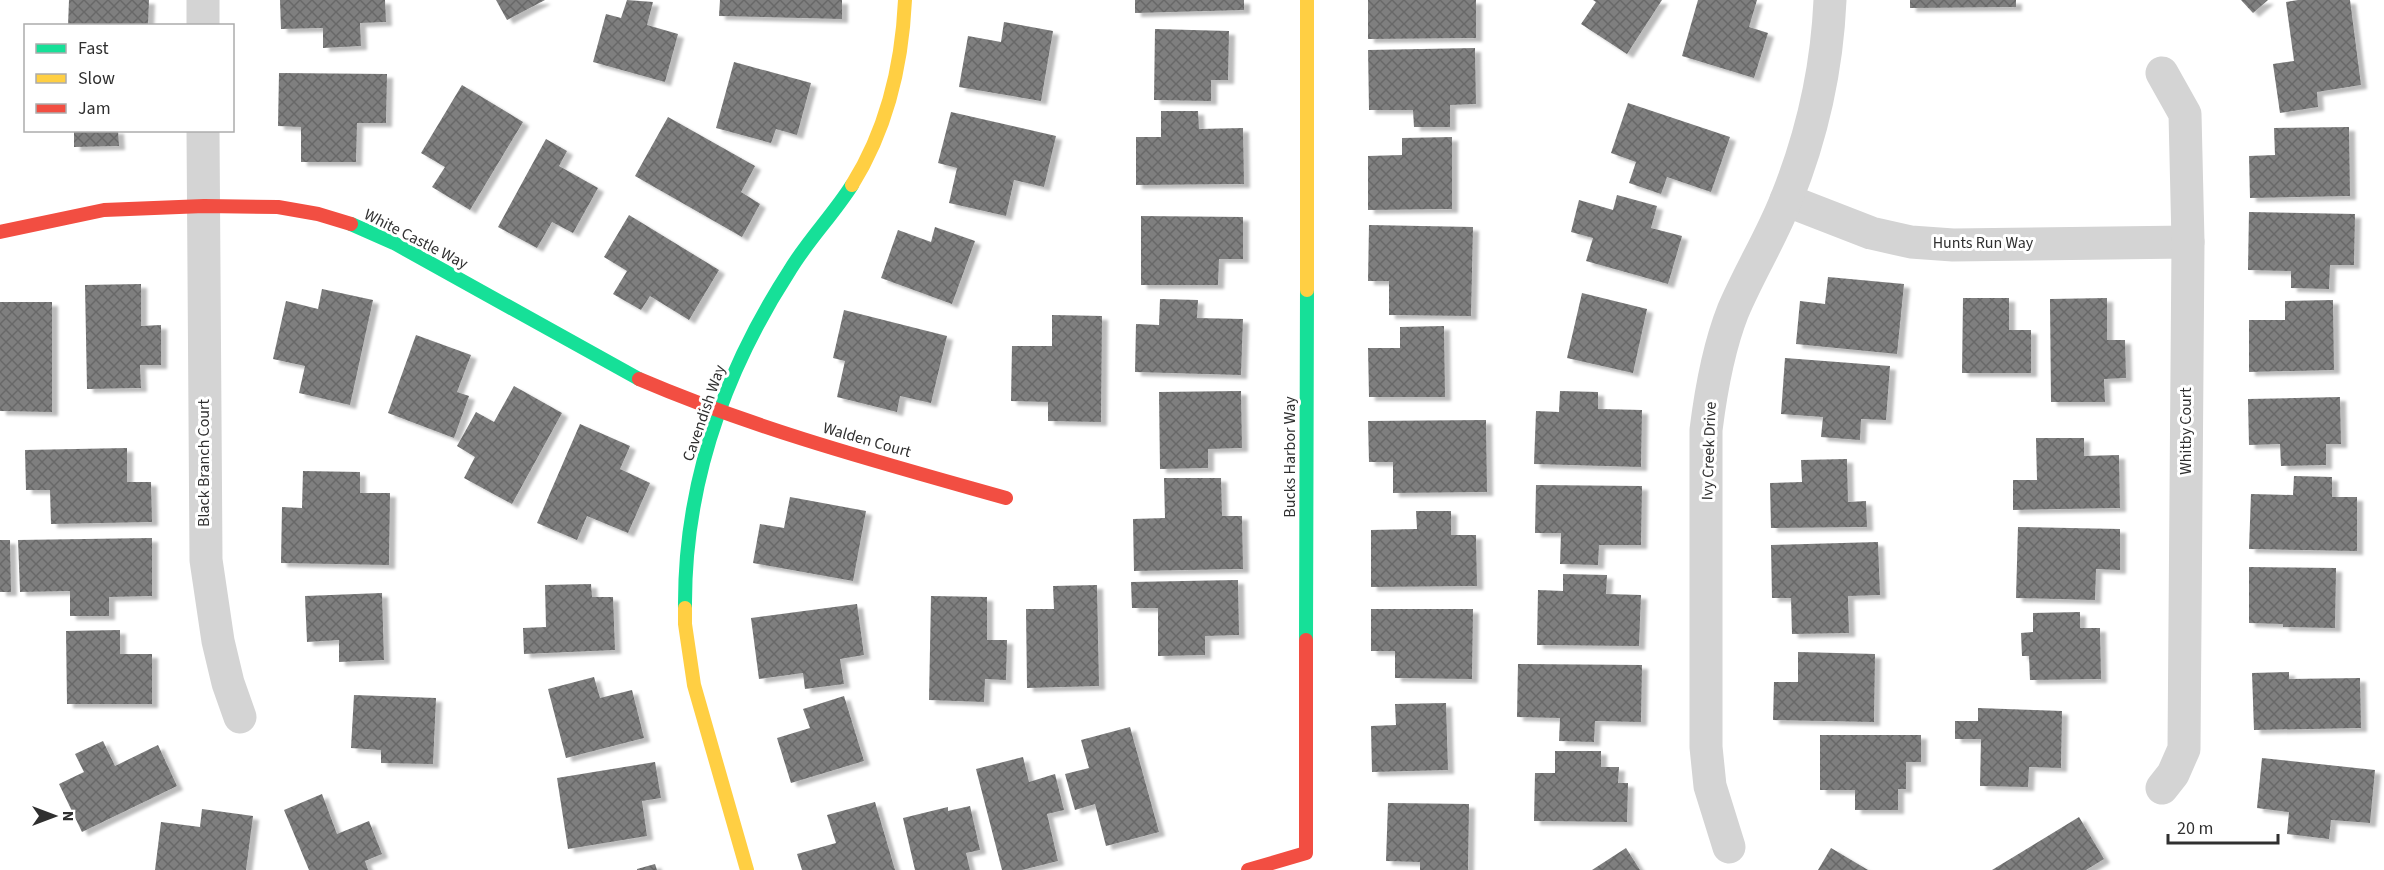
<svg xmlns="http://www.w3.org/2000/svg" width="2384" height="870" viewBox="0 0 2384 870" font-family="'Source Sans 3',sans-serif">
  <defs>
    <pattern id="building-cross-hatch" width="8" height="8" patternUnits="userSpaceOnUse" patternTransform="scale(1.5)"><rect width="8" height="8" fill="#7f7f7f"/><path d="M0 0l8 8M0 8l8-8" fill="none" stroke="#686868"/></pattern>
    <filter id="shadow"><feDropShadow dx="6" dy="4" stdDeviation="1.5" flood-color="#0004"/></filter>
  </defs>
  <rect width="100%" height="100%" fill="#fff"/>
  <g fill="url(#building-cross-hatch)" filter="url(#shadow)">
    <path d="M69,0H149L148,26H68Z"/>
    <path d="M280,0H385L386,22L360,23L361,46L323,48V28L281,29Z"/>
    <path d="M496,0H545L507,20Z"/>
    <path d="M627,0L653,2L647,25L678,34L665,82L593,62L606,14L621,18Z"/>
    <path d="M720,0H842V19L719,16Z"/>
    <path d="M1135,0H1244V10L1135,13Z"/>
    <path d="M1368,0H1476V38L1368,39Z"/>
    <path d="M1593,0H1662L1627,54L1581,24L1596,2Z"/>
    <path d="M1698,0H1757L1749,27L1768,33L1754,78L1682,56Z"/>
    <path d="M1910,0H2016V7L1910,8Z"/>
    <path d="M2241,0H2268L2253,13Z"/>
    <path d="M2298,0H2350L2361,85L2317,92L2318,107L2280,113L2273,64L2294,61L2286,2Z"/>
    <path d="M1004,22L1053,31L1041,101L959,87L968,36L1001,42Z"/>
    <path d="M1155,29L1229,31L1228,80H1211V101L1154,100Z"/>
    <path d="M1475,48L1476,104L1450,105V127H1414L1413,110H1369L1368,50Z"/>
    <path d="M734,62L811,83L797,135L776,129L771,143L716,128Z"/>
    <path d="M279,73L387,74L386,123H357L356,162H301V127L278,126Z"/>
    <path d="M462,85L523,122L470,210L432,187L445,167L421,153Z"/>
    <path d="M1628,103L1730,137L1711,192L1667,177L1661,194L1629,183L1636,162L1611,153Z"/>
    <path d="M1161,111H1198L1199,129L1243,128L1244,184L1136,185V137H1161Z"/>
    <path d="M951,112L1056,136L1044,187L1014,180L1006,216L949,203L957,168L938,163Z"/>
    <path d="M668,117L755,166L741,192L760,204L742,237L635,176Z"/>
    <path d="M2349,127L2350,196L2250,198L2249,156L2275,155L2274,128Z"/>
    <path d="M74,130H118L119,146L74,147Z"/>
    <path d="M1452,137V209L1368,210V156L1402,155V138Z"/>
    <path d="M546,139L567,151L559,166L598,188L573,233L552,222L537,248L498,227Z"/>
    <path d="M1617,195L1657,206L1651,228L1682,236L1668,284L1586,261L1593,238L1571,232L1579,200L1613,210Z"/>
    <path d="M2249,212L2355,214L2354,265H2330L2329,289L2291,288V271L2248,270Z"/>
    <path d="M629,215L719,270L689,320L650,296L641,310L613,294L627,271L604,257Z"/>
    <path d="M1141,216L1243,217V259H1219L1218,285H1141Z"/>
    <path d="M1369,225L1473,227L1471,316L1389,315V281H1368Z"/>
    <path d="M935,227L975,241L952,304L881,278L898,230L931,242Z"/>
    <path d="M1828,277L1904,284L1897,354L1796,344L1800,301L1825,304Z"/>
    <path d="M141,284V326L161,325V365H140L141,388L87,389L85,285Z"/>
    <path d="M322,289L373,300L350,405L299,393L305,366L273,359L286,301L318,309Z"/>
    <path d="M1582,293L1647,309L1633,373L1567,358Z"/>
    <path d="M1963,298H2009V330H2031V373H1962Z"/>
    <path d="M2107,298V340H2125L2126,378L2104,379L2105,402H2051L2050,299Z"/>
    <path d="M1160,299L1198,300L1197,318L1243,319L1241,375L1135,372L1136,324L1159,325Z"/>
    <path d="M2333,300L2334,370L2249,372V320H2285V301Z"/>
    <path d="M0,302H52V412L0,411Z"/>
    <path d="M844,310L947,336L931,403L900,396L897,412L837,397L845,361L833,358Z"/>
    <path d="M1052,315L1102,316L1101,422L1048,421V402L1011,401L1012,346H1052Z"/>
    <path d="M1444,326L1445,397H1369L1368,348H1400V327Z"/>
    <path d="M416,335L471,355L457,392L469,396L454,438L388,413Z"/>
    <path d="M1785,358L1890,366L1886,420L1861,419L1860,440L1821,437L1823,417L1781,414Z"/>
    <path d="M514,386L562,413L512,504L464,478L475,457L457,446L476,412L494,422Z"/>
    <path d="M1241,391L1242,448L1208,449V468L1160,469L1159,392Z"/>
    <path d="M1560,391L1598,392V409L1642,410L1641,467L1534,464L1536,411L1559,412Z"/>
    <path d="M2340,397L2341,444H2326V465L2281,466L2280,444L2249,445L2248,399Z"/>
    <path d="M1486,420L1487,492L1393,493V462H1369L1368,421Z"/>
    <path d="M580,424L630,446L620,469L650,483L628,533L587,516L577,540L537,523Z"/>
    <path d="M2036,438H2084V456L2119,455L2120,508L2013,510V480H2037Z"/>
    <path d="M127,448V482H151L152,522L51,524L50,490H26L25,450Z"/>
    <path d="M1847,459L1848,502L1866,501L1867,527L1771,528L1770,483L1802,482L1801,460Z"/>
    <path d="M303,471L360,472V493H390L389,565L281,563L282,507L302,508Z"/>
    <path d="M2294,476L2332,477V497H2357V551L2249,549L2251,494L2293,495Z"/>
    <path d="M1164,478H1221L1222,516H1242L1243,569L1134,571L1133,519L1165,518Z"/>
    <path d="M1536,485L1642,486L1641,545H1599L1598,565L1560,564L1561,533H1535Z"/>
    <path d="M790,497L866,511L853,581L753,563L760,524L784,528Z"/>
    <path d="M1416,511H1451V535H1476L1477,586L1371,587V530L1417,529Z"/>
    <path d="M2018,527L2120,529V570L2096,569L2095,600L2016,598Z"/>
    <path d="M152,538V596L109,597V616H70V591L20,592L18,540Z"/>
    <path d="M0,540H10L11,592H0Z"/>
    <path d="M1878,542L1880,595L1848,596L1849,633L1792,634L1791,598H1772L1771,545Z"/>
    <path d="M2249,567L2336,568L2335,628L2283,627V624L2249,623Z"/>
    <path d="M1563,574L1607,575L1606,594L1641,595L1639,646L1537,645L1538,590L1563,591Z"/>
    <path d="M1238,580L1239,635L1205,636V655L1158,656V608H1132L1131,582Z"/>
    <path d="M591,584L592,597H613L615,650L524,654L523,628L546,627L545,585Z"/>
    <path d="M1097,585L1099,686L1027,688L1026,609H1054L1053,586Z"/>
    <path d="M382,593L384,660L339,662V640L307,642L305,596Z"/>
    <path d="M931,596L987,597V640H1007L1006,680L985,679L984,702L929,700Z"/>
    <path d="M857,604L864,655L840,659L844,684L805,689L803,673L759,679L751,618Z"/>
    <path d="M1371,609H1473L1472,679L1395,678V651H1371Z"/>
    <path d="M2080,612V628H2100L2101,679L2030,680L2029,656H2022L2021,633L2033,632V613Z"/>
    <path d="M120,630V654H152V704H67L66,631Z"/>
    <path d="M1798,652L1875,654L1874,722L1773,720L1774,682H1798Z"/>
    <path d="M1518,664L1642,665L1641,722L1595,721L1594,742L1559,741L1560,718L1517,717Z"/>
    <path d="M2289,672V679L2360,678L2361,728L2254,730L2252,673Z"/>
    <path d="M594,677L600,698L632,690L644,738L566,758L548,689Z"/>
    <path d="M354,695L436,698L433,764L381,763V750L351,748Z"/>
    <path d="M844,696L864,761L791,783L777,738L810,728L803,709Z"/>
    <path d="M1446,703L1448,770L1372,772L1371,726L1396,725L1395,704Z"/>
    <path d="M1978,708L2062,711L2061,768L2029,767L2028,787L1980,786L1981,739H1955V721H1978Z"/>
    <path d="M1130,727L1159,832L1106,846L1095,804L1075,810L1065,774L1089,768L1081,740Z"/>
    <path d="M1820,735H1921V762H1906V789H1898V810H1855V790H1820Z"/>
    <path d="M103,741L115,766L158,745L177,786L82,832L59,784L84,772L75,754Z"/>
    <path d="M1555,751H1601V767H1619L1618,783H1628L1627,822L1534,821L1535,773H1555Z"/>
    <path d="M1023,757L1029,782L1055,774L1064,810L1047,814L1058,861L1022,870H1002L976,769Z"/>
    <path d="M2262,758L2375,770L2370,823L2331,820L2329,839L2287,834L2289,812L2257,808Z"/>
    <path d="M655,762L661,798L642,801L647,836L568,849L557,778Z"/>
    <path d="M322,794L337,834L369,821L382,854L365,861L368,870H309L284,810Z"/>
    <path d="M875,802L895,870H802L797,854L836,843L827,815Z"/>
    <path d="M1388,803L1469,804L1468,870H1420V862L1386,861Z"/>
    <path d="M970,806L980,850L966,853L970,870H915L903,818L948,807V811Z"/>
    <path d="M202,809L253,816L246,870H155L161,822L200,827Z"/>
    <path d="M2079,817L2104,859L2086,870H1992Z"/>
    <path d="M1626,848L1640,870H1592Z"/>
    <path d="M1831,848L1868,870H1818Z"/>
    <path d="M655,864L657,870H637V869Z"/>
  </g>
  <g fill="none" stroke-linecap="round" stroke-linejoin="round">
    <g stroke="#d4d4d4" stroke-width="33">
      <path d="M203,0V26"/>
      <path d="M203,130L206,560L218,641L228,683L240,717"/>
      <path d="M1786,200L1871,233L1911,242L1953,245L2188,242"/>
      <path d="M2162,788L2173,774L2184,749L2188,242L2185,114L2162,73"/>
      <path d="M1729,847L1710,786L1706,747V430C1711,390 1718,349 1733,311C1749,273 1771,238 1786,200C1812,136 1827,69 1830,0"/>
    </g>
    <g stroke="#16e098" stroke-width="14">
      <path d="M351,224L394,243L639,379"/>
      <path d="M685,608C684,486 724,372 790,270C808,240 833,215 852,185"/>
      <path d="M1306,640L1307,290"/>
    </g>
    <g stroke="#ffcf43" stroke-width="14">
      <path d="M852,185C887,129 902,66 905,0"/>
      <path d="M1307,290V0"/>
      <path d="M685,608V624L694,685L747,870"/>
    </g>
    <g stroke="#f24e42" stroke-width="14">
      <path d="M0,232L104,210L204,206L278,207L318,214L351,224"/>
      <path d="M639,379C758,430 882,463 1006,498"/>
      <path d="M1248,870L1306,853V640"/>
    </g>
  </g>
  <g text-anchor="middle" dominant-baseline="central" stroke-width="6" stroke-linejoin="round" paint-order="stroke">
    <g font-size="16" fill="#303030" stroke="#fff">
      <text transform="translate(416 239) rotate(27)">White Castle Way</text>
      <text x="1983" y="243">Hunts Run Way</text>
      <text transform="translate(704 413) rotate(-71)">Cavendish Way</text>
      <text transform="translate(2186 431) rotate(-90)">Whitby Court</text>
      <text transform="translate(867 440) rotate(16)">Walden Court</text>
      <text transform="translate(1709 451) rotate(-88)">Ivy Creek Drive</text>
      <text transform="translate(1290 457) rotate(-90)">Bucks Harbor Way</text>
      <text transform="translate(204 463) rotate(-90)">Black Branch Court</text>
    </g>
  </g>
  <rect x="24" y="24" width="210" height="108" fill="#ffffff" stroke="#acacac" stroke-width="1.5"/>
  <rect x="36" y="44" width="30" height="9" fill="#16e098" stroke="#acacac" stroke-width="1.5"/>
  <text x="78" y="54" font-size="18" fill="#303030">Fast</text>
  <rect x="36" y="74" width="30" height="9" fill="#ffcf43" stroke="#acacac" stroke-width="1.5"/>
  <text x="78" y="84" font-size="18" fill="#303030">Slow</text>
  <rect x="36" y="104" width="30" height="9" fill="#f24e42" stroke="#acacac" stroke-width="1.5"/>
  <text x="78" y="114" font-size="18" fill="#303030">Jam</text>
  <g transform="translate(54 816) rotate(90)" stroke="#ffffff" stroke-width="4.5" paint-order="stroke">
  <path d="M0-4.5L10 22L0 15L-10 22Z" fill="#303030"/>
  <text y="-9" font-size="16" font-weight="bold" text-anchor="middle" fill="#303030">N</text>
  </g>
  <path d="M2168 834v9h110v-9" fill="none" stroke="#303030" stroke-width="3"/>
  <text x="2177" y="834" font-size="18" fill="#303030" stroke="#ffffff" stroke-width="4.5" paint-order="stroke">20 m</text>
</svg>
